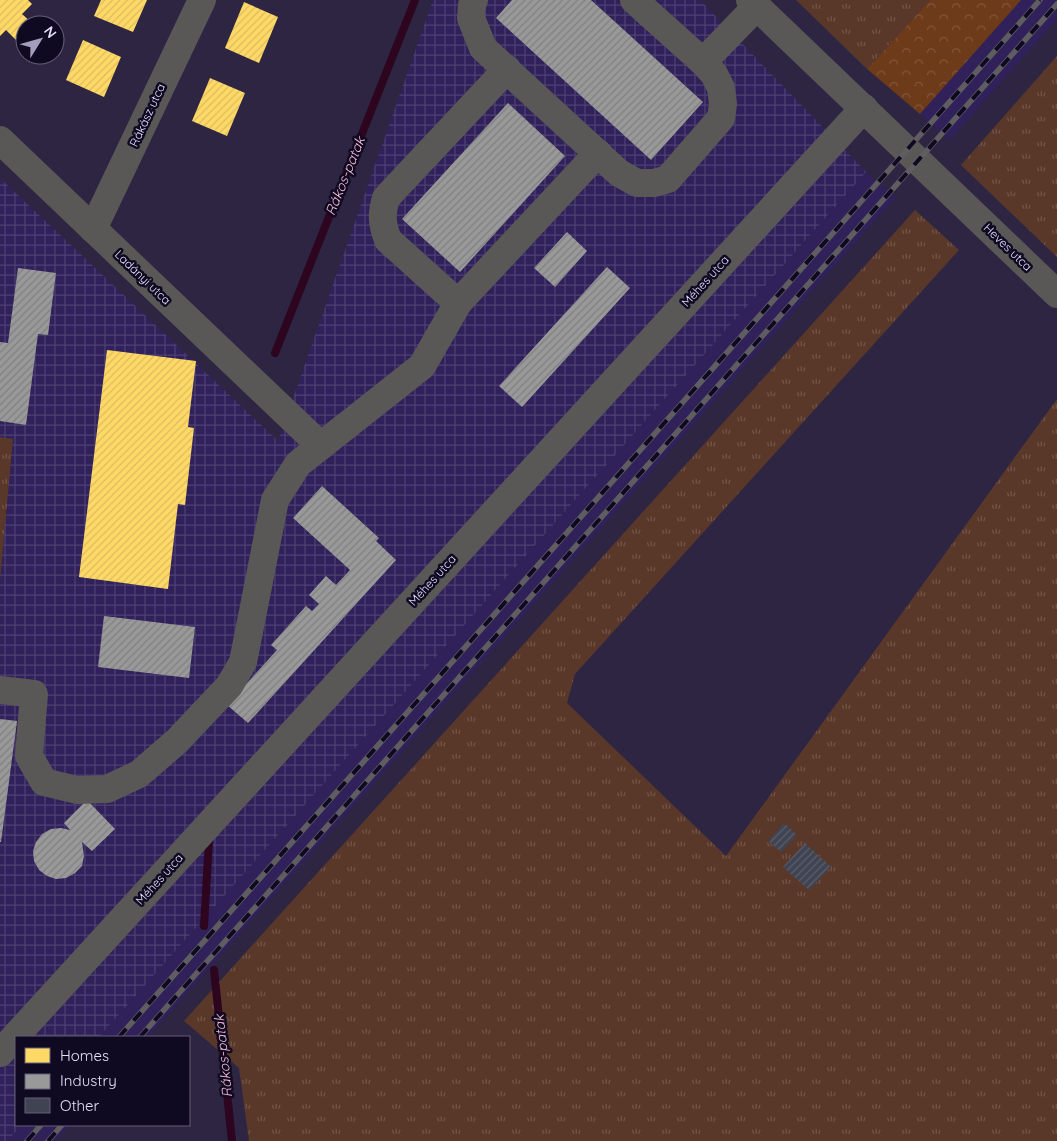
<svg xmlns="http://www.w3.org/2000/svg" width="1057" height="1141" viewBox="0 0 1057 1141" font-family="Quicksand,sans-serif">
  <defs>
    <pattern id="industrial-grid" width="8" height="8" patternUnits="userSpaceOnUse" patternTransform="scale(1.25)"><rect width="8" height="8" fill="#30215a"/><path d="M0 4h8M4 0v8" fill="none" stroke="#4e4173"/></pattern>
    <pattern id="grass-tufts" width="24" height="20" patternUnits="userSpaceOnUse" patternTransform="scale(1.25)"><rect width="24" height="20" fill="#5a3829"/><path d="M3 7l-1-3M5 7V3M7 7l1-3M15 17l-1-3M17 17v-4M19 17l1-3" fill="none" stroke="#725449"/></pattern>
    <pattern id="forest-crowns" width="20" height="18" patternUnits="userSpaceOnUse" patternTransform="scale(1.25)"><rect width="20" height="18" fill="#6d3a1a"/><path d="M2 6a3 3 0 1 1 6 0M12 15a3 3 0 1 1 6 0" fill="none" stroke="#82563c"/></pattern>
    <pattern id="homes-hatch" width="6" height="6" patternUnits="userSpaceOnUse" patternTransform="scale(1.25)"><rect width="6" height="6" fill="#ffd966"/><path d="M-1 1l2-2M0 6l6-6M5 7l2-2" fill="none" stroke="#dabb61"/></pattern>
    <pattern id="industry-hatch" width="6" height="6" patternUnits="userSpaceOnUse" patternTransform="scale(1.25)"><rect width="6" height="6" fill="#999"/><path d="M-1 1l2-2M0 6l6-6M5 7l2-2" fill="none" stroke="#807f82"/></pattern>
    <pattern id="building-hatch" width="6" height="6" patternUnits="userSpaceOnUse" patternTransform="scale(1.25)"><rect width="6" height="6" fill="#404452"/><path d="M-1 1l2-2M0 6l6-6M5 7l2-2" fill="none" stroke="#5b5f6c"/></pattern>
  </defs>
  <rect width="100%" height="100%" fill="#2d2542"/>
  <g fill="#30215a">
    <path d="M1021,0H1057V19L949,141L920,114Z"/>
    <path d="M866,172L896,197L148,1037H99Z"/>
    <path d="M22,1125H70L56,1141H7Z"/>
  </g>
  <path fill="url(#industrial-grid)" d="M433,0H700L866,172L99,1037H16V1125H22L7,1141H0V178L278,441Z"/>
  <g fill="url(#grass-tufts)">
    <path d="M796,0H930L867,69Z"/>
    <path d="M1057,56V257L961,165Z"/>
    <path d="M915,210L959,250L575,674L567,703L726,856L1057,399V1141H249L239,1068L184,1021Z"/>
    <path d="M0,437L13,439L0,580Z"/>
  </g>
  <path fill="url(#forest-crowns)" d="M930,0H1021L920,114L867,69Z"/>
  <g fill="url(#homes-hatch)">
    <path d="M0,0H28L32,4L22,14L32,23L25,25V31L16,40L6,30L0,36Z"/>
    <path d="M101,0H147L133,32L94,16Z"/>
    <path d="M244,2L278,17L259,63L225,48Z"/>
    <path d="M83,40L121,57L104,97L66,80Z"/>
    <path d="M210,78L245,93L227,136L192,121Z"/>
    <path d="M107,350L196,361L188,427L194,428L185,505L178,504L168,589L79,577Z"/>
  </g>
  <g fill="url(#industry-hatch)">
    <path d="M512,0H591L703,102L651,160L496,18Z"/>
    <path d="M508,103L565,156L460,272L402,219Z"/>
    <path d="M567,232L587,251L555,287L534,268Z"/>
    <path d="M607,267L630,288L522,407L499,386Z"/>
    <path d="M18,268L56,273L48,335L38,334L26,425L0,421V342L8,343Z"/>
    <path d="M322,486L379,538L376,541L396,560L248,723L227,705L277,650L271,645L306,606L312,611L319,604L309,595L326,576L336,585L350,570L293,518Z"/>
    <path d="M104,616L195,627L189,678L98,667Z"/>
    <path d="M0,719L17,721L1,842H0Z"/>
    <path d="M87,800L115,829L92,851L82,842L84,856L82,866L75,873L66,878L56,879L47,876L39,870L34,861L33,851L36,842L42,834L51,829L61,828L70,830L64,823Z"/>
  </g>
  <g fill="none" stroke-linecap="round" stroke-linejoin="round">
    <g stroke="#2d051e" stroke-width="8">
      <path d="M275,353L415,0"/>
      <path d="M204,926L209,840"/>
      <path d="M214,970L232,1141"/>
    </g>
  </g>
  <g fill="url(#building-hatch)">
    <path d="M784,823L797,835L781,852L768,841Z"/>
    <path d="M805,843L831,867L809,890L783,867Z"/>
  </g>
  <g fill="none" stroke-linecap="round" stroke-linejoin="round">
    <g stroke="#595857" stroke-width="28">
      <path d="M474,0L472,5L471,18L483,48L619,173L637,183H654L668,179L721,118L723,104L721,88L714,74L703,62L634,0"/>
      <path d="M750,0L1057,294"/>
      <path d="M703,62L757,6"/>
      <path d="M507,69L386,198C381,215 382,224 388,240L458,303L598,153"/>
      <path d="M0,140L321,446"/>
      <path d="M93,229L202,0"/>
      <path d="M0,690L34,694L29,756L44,782L77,790L107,789L139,774L177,741L229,686L243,662L275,500L298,464L422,366L458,303"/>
      <path d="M0,1053L864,108"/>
    </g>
    <defs>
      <g id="rail">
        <path d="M119,1037L1040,0"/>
        <path d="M140,1037L1057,4"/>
        <path d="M27,1141L41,1125"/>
        <path d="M48,1141L62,1125"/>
      </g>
    </defs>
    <use href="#rail" stroke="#605d61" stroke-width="5.5"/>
    <use href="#rail" stroke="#0f0921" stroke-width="4" stroke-dasharray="11" stroke-linecap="butt"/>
  </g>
  <g text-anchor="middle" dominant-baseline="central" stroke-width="5" stroke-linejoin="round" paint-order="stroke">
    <g font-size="12" fill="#e3dffc" stroke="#0f0921">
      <text transform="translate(147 115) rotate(-65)">Rákász utca</text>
      <text transform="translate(1008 247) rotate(44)">Heves utca</text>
      <text transform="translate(143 277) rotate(44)">Ladányi utca</text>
      <text transform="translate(705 281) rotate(-48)">Méhes utca</text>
      <text transform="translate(432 580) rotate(-48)">Méhes utca</text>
      <text transform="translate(159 879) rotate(-48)">Méhes utca</text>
    </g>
    <g font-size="14" font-style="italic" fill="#f9bdd7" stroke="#0f0921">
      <text transform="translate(345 176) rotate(-68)">Rákos-patak</text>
      <text transform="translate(223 1056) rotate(-96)">Rákos-patak</text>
    </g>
  </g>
  <rect x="15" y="1036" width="175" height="90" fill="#0f0921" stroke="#645f79"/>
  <rect x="25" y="1048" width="25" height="15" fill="#ffd966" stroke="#645f79"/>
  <text x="60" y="1061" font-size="15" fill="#e3dffc">Homes</text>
  <rect x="25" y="1074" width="25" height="15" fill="#999999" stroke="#645f79"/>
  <text x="60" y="1086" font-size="15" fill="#e3dffc">Industry</text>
  <rect x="25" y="1098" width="25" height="15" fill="#404452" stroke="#645f79"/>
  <text x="60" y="1111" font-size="15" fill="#e3dffc">Other</text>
  <g transform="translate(40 40) rotate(53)"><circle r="24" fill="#0f0921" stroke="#645f79"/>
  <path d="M0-4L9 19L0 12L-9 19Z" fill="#a39ebb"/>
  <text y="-8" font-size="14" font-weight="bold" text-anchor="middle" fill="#e3dffc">N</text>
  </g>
</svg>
